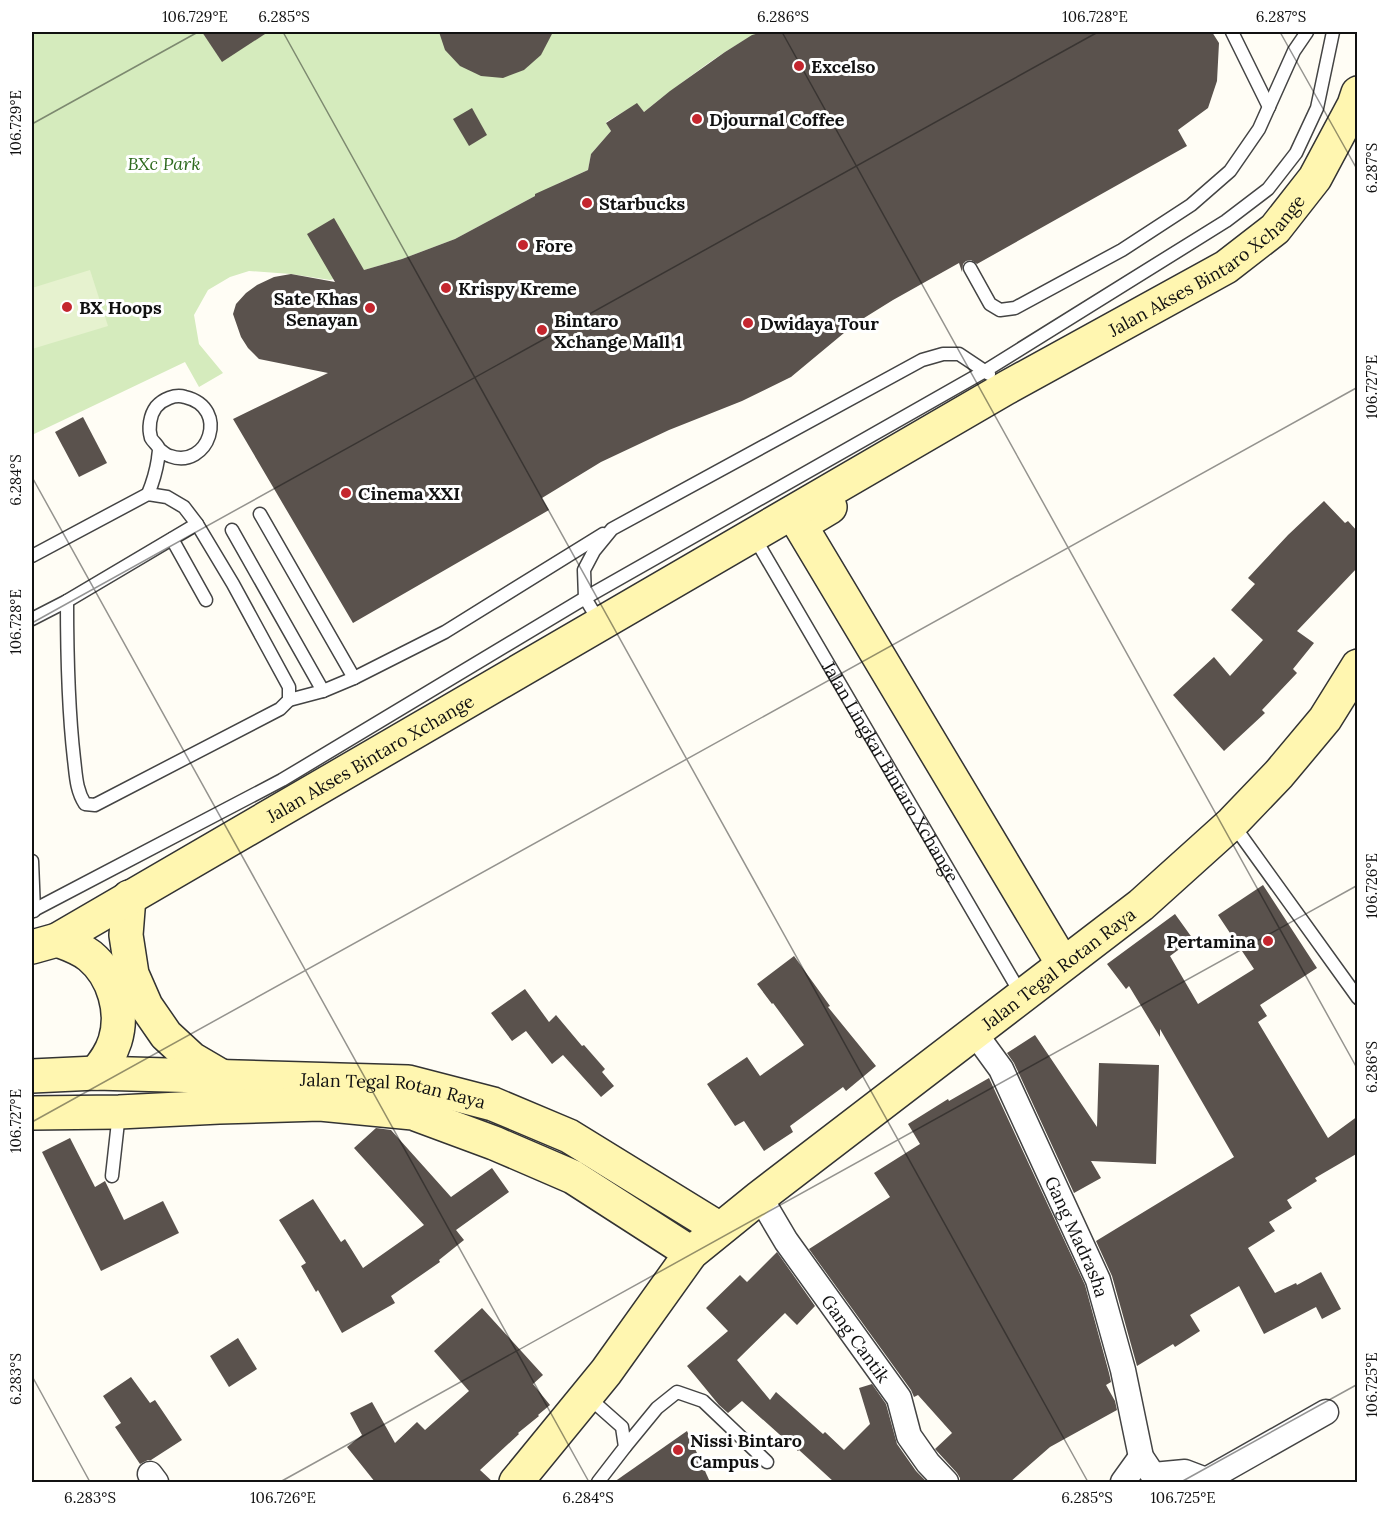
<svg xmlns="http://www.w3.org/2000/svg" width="1389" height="1514" viewBox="0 0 1389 1514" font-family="Lora,serif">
  <rect width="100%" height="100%" fill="#fffdf5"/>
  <path fill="#d5ebbd" d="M32,32H763C743,39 725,52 707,64C686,80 664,95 644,112L637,104L606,122L611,131L591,154L588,170L559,183L455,239L402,259L330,280L291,274L249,271L230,277L208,290L194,315L199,344L223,373L199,387L185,362L32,435Z"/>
  <path fill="#e6f2cf" d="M90,270L108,326L32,349V288Z"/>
  <g fill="#5a524d">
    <path d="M202,32H268L222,62Z"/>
    <path d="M439,32H553L541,55L524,70L503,78L481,76L460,66L445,50Z"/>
    <path d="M763,32H1212L1219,43L1217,81L1208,108L1178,130L1187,146L977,264L971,260L966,261L963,264L962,272L959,263L893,300L856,323L791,377L742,401L669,430L601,462L542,498L549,510L353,623L233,419L328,373L259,359L248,348L241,337L233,314L236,304L246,293L257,285L274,277L291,274L335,282L307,234L334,218L364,270L402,259L455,239L535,196V194L588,170L591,154L611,131L606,123L637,103L644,112L670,91L725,52L752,35Z"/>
    <path d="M472,108L487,135L469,146L453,119Z"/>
    <path d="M83,417L107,463L79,477L55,432Z"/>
    <path d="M1324,501L1345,523L1348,521L1358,532V567L1297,631L1314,643L1293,669L1297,673L1262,710L1265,713L1224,751L1173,695L1214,657L1230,676L1263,640L1231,610L1255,584L1248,578L1288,535Z"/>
    <path d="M1263,885L1317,968L1260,1005L1267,1016L1258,1022L1328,1138L1358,1116V1153L1315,1178L1317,1181L1287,1200L1292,1208L1269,1222L1275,1231L1248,1248L1275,1293L1296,1283L1297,1285L1321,1272L1341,1309L1322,1319L1316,1307L1264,1334L1239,1286L1190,1315L1200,1331L1175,1347L1173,1344L1137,1366L1112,1276L1096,1241L1234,1157L1160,1029V1037L1129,986L1126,989L1107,964L1175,914L1193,939L1170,956L1198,1004L1254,969L1218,915Z"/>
    <path d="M794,956L830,1006L828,1007L876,1066L846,1091L843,1087L790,1126L793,1132L764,1151L744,1121L735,1126L707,1084L747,1057L760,1076L804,1045L773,1003L772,1004L757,984Z"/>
    <path d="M525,989L549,1022L556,1015L582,1046L584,1045L605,1069L602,1072L614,1086L601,1097L563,1055L552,1064L526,1031L512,1041L491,1013Z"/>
    <path d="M1035,1035L1097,1127L1099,1063L1159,1065L1156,1164L1091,1161L1101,1178L1074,1193L1014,1063L1007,1053Z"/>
    <path d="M989,1078L1085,1285L1109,1373L1111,1382L1106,1385L1115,1401L1117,1410L1050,1447L1010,1482H960V1478L957,1473L935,1449L952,1433L918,1395L914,1397L911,1390L809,1249L890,1197L874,1173L920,1144L908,1124L948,1099L949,1101Z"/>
    <path d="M376,1128L391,1130L451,1197L492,1168L509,1192L456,1230L464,1240L439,1260L440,1262L391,1296L395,1303L342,1333L318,1290L316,1292L301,1266L306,1263L279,1220L313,1199L341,1242L345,1239L363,1268L424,1225L354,1148Z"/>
    <path d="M70,1138L95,1187L105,1181L124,1220L163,1201L179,1233L101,1271L42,1152Z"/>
    <path d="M777,1252L815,1306L797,1325L785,1313L737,1360L770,1400L776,1392L823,1434L825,1432L844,1450L870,1424L859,1388L872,1384L886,1404L897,1444L916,1471L927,1482H834L799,1450L798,1451L742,1401L728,1413L719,1405L687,1366L728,1331L706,1308L740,1275L747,1282Z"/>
    <path d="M482,1308L543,1375L533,1384L550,1405L538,1415L539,1416L518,1433L519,1434L480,1470L493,1482H375L347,1447L362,1435L350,1413L372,1402L395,1443L417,1422L425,1430L469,1391L434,1351Z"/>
    <path d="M238,1338L257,1369L229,1387L210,1356Z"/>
    <path d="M131,1377L150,1403L155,1400L182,1440L151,1460H148L140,1464L115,1427L121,1423L103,1396Z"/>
    <path d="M687,1431L710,1482H614Z"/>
  </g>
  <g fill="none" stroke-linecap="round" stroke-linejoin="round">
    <defs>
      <g id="lane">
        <path d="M1232,32L1269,107"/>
        <path d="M970,268L990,304L1000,310L1015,308L1122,250L1191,205L1230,171L1259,129L1294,51L1307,32"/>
        <path d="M148,494C153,482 156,472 158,459C158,456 159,453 159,449C158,445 153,442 151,438C148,428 150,415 156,407C163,399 175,394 185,397C231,408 208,470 170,456C166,455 162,451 159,449"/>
        <path d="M260,514L354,678"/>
        <path d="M232,530L323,691"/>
        <path d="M172,539L206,600"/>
        <path id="s1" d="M760,547L1021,994"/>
        <path d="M32,556L148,494L167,497L184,507L197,524L233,584L289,687V700L280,709L95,805L85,804C76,790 76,775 74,759C68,707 67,654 67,601"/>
        <path d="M32,619L67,601L197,524"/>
        <path d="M600,623L585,598L584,570L594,551L612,529L922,360L943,354H959L989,374"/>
        <path d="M289,700L323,691L354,678L445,632L603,534"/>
        <path d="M1232,823L1358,998"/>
        <path d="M32,861L34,911"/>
        <path d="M32,911L282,780L585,598L985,371L1226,221L1268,189L1296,153L1317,108L1333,32"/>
        <path d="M112,1176L119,1113"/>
        <path d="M587,1396L622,1427L625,1447L598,1482"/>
        <path d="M625,1447L657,1408L677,1392L703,1401L767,1462"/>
      </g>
      <g id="street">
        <path id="s2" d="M974,1032L1001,1069L1098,1280L1123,1370L1141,1457L1153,1475"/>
        <path id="s3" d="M760,1197L786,1241L899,1398L909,1436L928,1463L946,1482"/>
        <path d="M150,1474L156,1482"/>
        <path d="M1153,1475L1185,1472L1206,1480L1207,1482"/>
        <path d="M1206,1480L1326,1412"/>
        <path d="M1123,1482L1141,1457"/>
      </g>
      <g id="secondary">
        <path d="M830,507L800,525L1063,964"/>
        <path d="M129,897L126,935L132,974L146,1006L166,1035L192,1059L221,1076"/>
        <path d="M57,940C68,944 80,948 90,956C114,976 124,1012 115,1041C111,1054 104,1063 96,1073"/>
        <path id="s4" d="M32,947L57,940L1006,388L1226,267L1275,229L1315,178L1354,105L1358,93"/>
        <path id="s5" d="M32,1076L96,1073L408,1082L493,1104L569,1136L720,1229"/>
        <path d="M32,1113L119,1112L219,1107L320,1104L413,1113L494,1143L573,1177L691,1253"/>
        <path id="s6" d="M516,1482L606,1372L691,1253L760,1197L1141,905L1232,823L1279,774L1325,719L1358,666"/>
      </g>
    </defs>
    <use href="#lane" stroke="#444" stroke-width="15"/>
    <use href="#street" stroke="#444" stroke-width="27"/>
    <use href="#secondary" stroke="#333" stroke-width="36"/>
    <use href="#lane" stroke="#fff" stroke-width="12"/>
    <use href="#street" stroke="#fff" stroke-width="24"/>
    <use href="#secondary" stroke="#fff6b0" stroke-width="33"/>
  </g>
  <path fill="none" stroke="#111" stroke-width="1.5" stroke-opacity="0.45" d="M283,32L1088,1482M782,32L1358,1070M1280,32L1358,171M32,124L198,32M32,477L589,1482M32,623L1098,32M32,1122L1358,387M32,1376L90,1482M280,1482L1358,885M1181,1482L1358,1384"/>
  <g fill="#c4262e" stroke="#fff" stroke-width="2">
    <circle cx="799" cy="66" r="6"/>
    <circle cx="697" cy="119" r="6"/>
    <circle cx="587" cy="203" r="6"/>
    <circle cx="523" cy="245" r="6"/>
    <circle cx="446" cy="288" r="6"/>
    <circle cx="67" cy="307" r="6"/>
    <circle cx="370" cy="308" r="6"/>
    <circle cx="748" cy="323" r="6"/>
    <circle cx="542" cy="330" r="6"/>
    <circle cx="346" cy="493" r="6"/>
    <circle cx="1268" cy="941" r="6"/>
    <circle cx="678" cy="1450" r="6"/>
  </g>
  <g text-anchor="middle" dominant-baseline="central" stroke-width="6" stroke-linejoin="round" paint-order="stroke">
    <g font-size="18" font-weight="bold" fill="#111" stroke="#fff" text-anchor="start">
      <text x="811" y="66">Excelso</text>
      <text x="709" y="119">Djournal Coffee</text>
      <text x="599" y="203">Starbucks</text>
      <text x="535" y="245">Fore</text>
      <text x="458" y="288">Krispy Kreme</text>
      <text x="358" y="298" text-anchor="end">Sate Khas<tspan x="358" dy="21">Senayan</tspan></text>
      <text x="79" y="307">BX Hoops</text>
      <text x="554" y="320">Bintaro<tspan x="554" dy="21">Xchange Mall 1</tspan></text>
      <text x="760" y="323">Dwidaya Tour</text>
      <text x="358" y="493">Cinema XXI</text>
      <text x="1256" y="941" text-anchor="end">Pertamina</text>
      <text x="690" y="1440">Nissi Bintaro<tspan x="690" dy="21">Campus</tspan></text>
    </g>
    <g font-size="18" font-style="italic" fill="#2f6b1f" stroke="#fff">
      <text x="164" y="163">BXc Park</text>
    </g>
    <g font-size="18" fill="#111" stroke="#fff">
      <text stroke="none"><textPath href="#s4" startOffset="1360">Jalan Akses Bintaro Xchange</textPath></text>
      <text stroke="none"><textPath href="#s4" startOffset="388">Jalan Akses Bintaro Xchange</textPath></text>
      <text stroke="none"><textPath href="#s1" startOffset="260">Jalan Lingkar Bintaro Xchange</textPath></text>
      <text stroke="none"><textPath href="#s6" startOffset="753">Jalan Tegal Rotan Raya</textPath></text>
      <text stroke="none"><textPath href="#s5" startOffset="362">Jalan Tegal Rotan Raya</textPath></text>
      <text stroke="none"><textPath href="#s2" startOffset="230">Gang Madrasha</textPath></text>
      <text stroke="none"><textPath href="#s3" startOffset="171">Gang Cantik</textPath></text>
    </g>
  </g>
  <rect width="1389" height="1514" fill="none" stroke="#ffffff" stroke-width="66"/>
  <rect x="33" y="33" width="1323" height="1448" fill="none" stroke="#111" stroke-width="2"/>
  <g font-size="15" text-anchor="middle" fill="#111">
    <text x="195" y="22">106.729°E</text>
    <text x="284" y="22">6.285°S</text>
    <text x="783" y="22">6.286°S</text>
    <text x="1095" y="22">106.728°E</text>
    <text x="1281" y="22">6.287°S</text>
    <text transform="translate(16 123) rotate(-90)" y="5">106.729°E</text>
    <text transform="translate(1372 168) rotate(-90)" y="5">6.287°S</text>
    <text transform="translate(1372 387) rotate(-90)" y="5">106.727°E</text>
    <text transform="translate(16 480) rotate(-90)" y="5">6.284°S</text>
    <text transform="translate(16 622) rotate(-90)" y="5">106.728°E</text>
    <text transform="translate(1372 886) rotate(-90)" y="5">106.726°E</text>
    <text transform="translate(1372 1067) rotate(-90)" y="5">6.286°S</text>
    <text transform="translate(16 1121) rotate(-90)" y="5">106.727°E</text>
    <text transform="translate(16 1379) rotate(-90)" y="5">6.283°S</text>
    <text transform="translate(1372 1385) rotate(-90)" y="5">106.725°E</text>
    <text x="90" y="1503">6.283°S</text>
    <text x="283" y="1503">106.726°E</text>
    <text x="588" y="1503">6.284°S</text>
    <text x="1087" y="1503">6.285°S</text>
    <text x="1183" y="1503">106.725°E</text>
  </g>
</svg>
